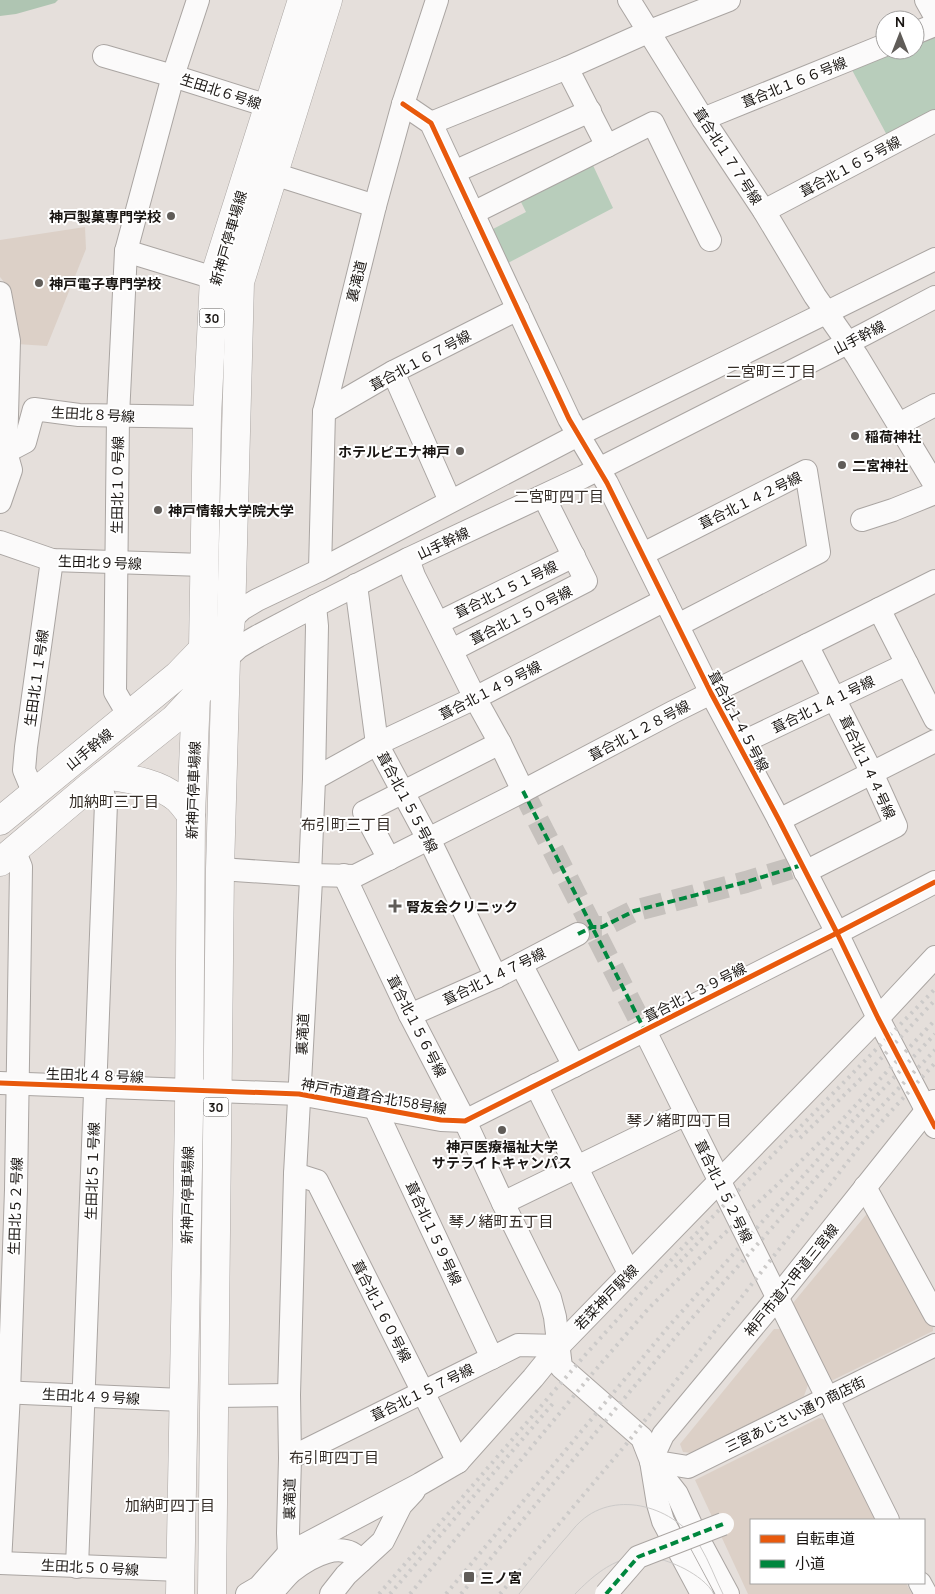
<svg xmlns="http://www.w3.org/2000/svg" width="935" height="1594" viewBox="0 0 935 1594" font-family="Manrope,'Noto Sans JP',sans-serif">
  <rect width="100%" height="100%" fill="#e5dfdb"/>
  <g fill="#dcd0c7">
    <path d="M85,227L86,249L47,346L17,344L10,289L0,277V240Z"/>
    <path d="M870,1210L933,1326V1331L831,1381L793,1303Z"/>
    <path d="M774,1329H784L809,1382L804,1396L692,1453L683,1452L680,1444Z"/>
    <path d="M819,1418L826,1420L875,1520H751V1583H906L912,1594H748L695,1480Z"/>
  </g>
  <g fill="#b8cdbb">
    <path d="M935,36V113L889,139L852,70L897,50H915V42Z"/>
    <path d="M590,159L613,208L508,263L493,229L526,212L517,194Z"/>
  </g>
  <path fill="#afc5b2" d="M0,0H58L55,3L16,14L0,16Z"/>
  <g fill="none" stroke-linecap="round" stroke-linejoin="round">
    <g stroke="#c6c1bd" stroke-width="22" stroke-dasharray="22 11" stroke-linecap="butt">
      <path d="M523,791L645,1031"/>
      <path d="M581,932L592,927H602L634,911L746,882L802,865"/>
    </g>
    <defs>
      <g id="minor">
        <path d="M629,0L703,119L764,211L815,296L857,356L935,485"/>
        <path d="M926,0L935,16"/>
        <path d="M915,33L935,25"/>
        <path d="M104,56L173,76L268,106"/>
        <path d="M567,68L607,146"/>
        <path d="M403,104L431,123L569,419L607,483L711,693L779,820L837,933L878,1018L935,1127"/>
        <path d="M703,119L885,45"/>
        <path d="M431,123L567,68L650,31L729,0"/>
        <path d="M454,172L590,111"/>
        <path d="M274,174L375,206"/>
        <path d="M764,211L935,121"/>
        <path d="M473,213L653,123L710,240"/>
        <path d="M126,251L214,278"/>
        <path d="M0,293L9,341L6,452L11,470L0,502"/>
        <path d="M393,372L450,501"/>
        <path d="M324,412L393,372L518,309"/>
        <path d="M899,424L935,405"/>
        <path d="M6,452L25,442L34,409L79,415L207,417"/>
        <path d="M862,520L893,510L935,493"/>
        <path d="M0,542L52,560L203,565"/>
        <path d="M643,554L806,471L819,552L678,625"/>
        <path d="M408,559L414,576L475,698L500,743L523,791"/>
        <path d="M320,570L324,412L375,206L403,104L437,0"/>
        <path d="M356,585L377,744L428,839L432,845L496,977"/>
        <path d="M879,609L935,719"/>
        <path d="M438,623L574,556"/>
        <path d="M222,628L242,609L257,600L320,570L578,435L935,259"/>
        <path d="M452,650L586,581L544,497"/>
        <path d="M226,659L239,647L258,636L315,606L408,559L583,477L865,334L935,297"/>
        <path d="M129,716L115,692L118,416L126,251L173,76L198,0"/>
        <path d="M739,744L907,664"/>
        <path d="M314,779L377,744L475,698L665,600"/>
        <path d="M34,794L24,770L26,747L52,560"/>
        <path d="M779,820L935,741"/>
        <path d="M389,859L364,812L500,743"/>
        <path d="M220,869L310,875L355,876L523,791L673,712L935,581"/>
        <path d="M805,872L896,826L872,773L807,645"/>
        <path d="M344,875L410,1015L465,1121L503,1203L550,1298L555,1317L561,1367L642,1438L651,1461L658,1504L663,1521L702,1594"/>
        <path d="M521,964L574,1066"/>
        <path d="M410,1015L496,977L578,934"/>
        <path d="M645,1031L888,1520"/>
        <path d="M0,1083L299,1094L441,1120L465,1121L837,933L935,882"/>
        <path d="M536,1085L629,1273"/>
        <path d="M375,1108L492,1358"/>
        <path d="M295,1174L317,1181L458,1462"/>
        <path d="M865,1187L935,1315"/>
        <path d="M503,1203L686,1114"/>
        <path d="M0,1392L182,1400"/>
        <path d="M213,1396L289,1395"/>
        <path d="M290,1458L518,1345L559,1346"/>
        <path d="M651,1461L663,1435L777,1298L934,1101"/>
        <path d="M651,1461L688,1467L935,1345"/>
        <path d="M652,1462L677,1494L693,1529L728,1594"/>
        <path d="M289,1553L288,1533L290,1458L289,1395L295,1174L311,880L310,875L314,779L317,626L315,606"/>
        <path d="M0,1563L9,1393L16,1190L21,867L14,850"/>
        <path d="M0,1563L180,1570"/>
        <path d="M77,1567L106,803L102,790L89,787"/>
        <path d="M920,1583L926,1594"/>
        <path d="M276,1588C281,1583 286,1576 292,1571C310,1557 343,1538 361,1561"/>
        <path d="M247,1594L259,1587L289,1553L420,1484L458,1462L533,1378L559,1346L878,1018L935,957"/>
        <path d="M331,1594L346,1575L383,1541L401,1505L414,1491"/>
      </g>
      <g id="major">
        <path d="M104,775C130,779 158,782 178,799C183,804 187,810 191,815"/>
        <path d="M0,821L178,675L203,649"/>
        <path d="M0,862L89,787L174,719L202,689"/>
        <path d="M180,1594L189,1113L191,815L196,696L203,649L207,417L214,278L302,0"/>
        <path d="M212,1594L220,869L226,659L231,619L240,282L328,0"/>
      </g>
    </defs>
    <use href="#minor" stroke="#aaa5a2" stroke-width="24"/>
    <use href="#major" stroke="#aaa5a2" stroke-width="29"/>
    <use href="#minor" stroke="#fbfafa" stroke-width="22"/>
    <use href="#major" stroke="#fbfafa" stroke-width="28"/>
    <g stroke="#cccac9" stroke-width="1">
      <path d="M519,1594C533,1576 548,1559 563,1541C569,1535 574,1527 581,1521C617,1489 675,1507 700,1546C709,1561 715,1578 723,1594"/>
      <path d="M575,1594C610,1558 638,1545 685,1569C696,1575 708,1583 714,1594"/>
    </g>
    <g stroke="#cccac9" stroke-width="4" stroke-dasharray="2.5 5" stroke-linecap="butt">
      <path d="M800,1138L872,1068L935,1000"/>
      <path d="M675,1267L711,1229"/>
      <path d="M379,1594L586,1354L684,1246L935,989"/>
      <path d="M390,1594L555,1401"/>
      <path d="M410,1594L592,1374L648,1309L725,1233L778,1184L841,1121L935,1020"/>
      <path d="M446,1594L669,1326L847,1127L935,1034"/>
      <path d="M461,1594L678,1334L855,1134L935,1050"/>
      <path d="M500,1594L628,1442L864,1141L935,1063"/>
    </g>
    <defs>
      <path id="minor-bridge" d="M606,1594L638,1557L723,1524"/>
    </defs>
    <use href="#minor-bridge" stroke="#aaa5a2" stroke-width="24" stroke-linecap="butt"/>
    <use href="#minor-bridge" stroke="#fbfafa" stroke-width="22"/>
    <g stroke="#00873e" stroke-width="4" stroke-dasharray="8 4" stroke-linecap="butt">
      <path d="M523,791L645,1031"/>
      <path d="M578,934L592,927H602L634,911L746,882L802,865"/>
      <path d="M606,1594L638,1557L723,1524"/>
    </g>
    <defs>
      <g id="cycleway">
        <path d="M403,104L431,123L569,419L607,483L711,693L779,820L837,933L878,1018L935,1127"/>
        <path d="M0,1083L299,1094L441,1120L465,1121L837,933L935,882"/>
      </g>
    </defs>
    <use href="#cycleway" stroke="#fff" stroke-width="8"/>
    <use href="#cycleway" stroke="#e8590c" stroke-width="5"/>
  </g>
  <g fill="#605c58" stroke="#fff" stroke-width="2">
    <circle cx="171" cy="216" r="5"/>
    <circle cx="39" cy="283" r="5"/>
    <circle cx="855" cy="436" r="5"/>
    <circle cx="460" cy="451" r="5"/>
    <circle cx="842" cy="465" r="5"/>
    <circle cx="158" cy="510" r="5"/>
    <path d="M392.5 898.5h5v5h5v5h-5v5h-5v-5h-5v-5h5z"/>
    <circle cx="502" cy="1130" r="5"/>
    <rect x="463" y="1571" width="12" height="12" rx="2.5"/>
  </g>
  <g text-anchor="middle" dominant-baseline="central" stroke-width="4" stroke-linejoin="round" paint-order="stroke">
    <g fill="#fff" stroke="#5e5b59" stroke-width="1">
      <rect x="199.5" y="308.5" width="25" height="19" rx="4"/>
      <rect x="203.5" y="1097.5" width="25" height="19" rx="4"/>
    </g>
    <g font-size="12" font-weight="bold" fill="#191512">
      <text x="212" y="318">30</text>
      <text x="216" y="1107">30</text>
    </g>
    <g font-size="14" fill="#191512" stroke="#fff">
      <text transform="translate(794 82) rotate(-22)">葺合北１６６号線</text>
      <text transform="translate(221 91) rotate(18)">生田北６号線</text>
      <text transform="translate(728 156) rotate(57)">葺合北１７７号線</text>
      <text transform="translate(850 166) rotate(-28)">葺合北１６５号線</text>
      <text transform="translate(228 238) rotate(-74)">新神戸停車場線</text>
      <text transform="translate(356 281) rotate(-76)">裏滝道</text>
      <text transform="translate(859 337) rotate(-27)">山手幹線</text>
      <text transform="translate(420 360) rotate(-28)">葺合北１６７号線</text>
      <text transform="translate(93 414) rotate(3)">生田北８号線</text>
      <text transform="translate(117 485) rotate(-89)">生田北１０号線</text>
      <text transform="translate(750 500) rotate(-26)">葺合北１４２号線</text>
      <text transform="translate(443 543) rotate(-25)">山手幹線</text>
      <text transform="translate(100 562) rotate(2)">生田北９号線</text>
      <text transform="translate(506 589) rotate(-26)">葺合北１５１号線</text>
      <text transform="translate(521 615) rotate(-27)">葺合北１５０号線</text>
      <text transform="translate(36 678) rotate(-82)">生田北１１号線</text>
      <text transform="translate(490 690) rotate(-27)">葺合北１４９号線</text>
      <text transform="translate(823 704) rotate(-26)">葺合北１４１号線</text>
      <text transform="translate(739 721) rotate(62)">葺合北１４５号線</text>
      <text transform="translate(639 730) rotate(-28)">葺合北１２８号線</text>
      <text transform="translate(89 749) rotate(-39)">山手幹線</text>
      <text transform="translate(868 767) rotate(65)">葺合北１４４号線</text>
      <text transform="translate(193 790) rotate(-88)">新神戸停車場線</text>
      <text transform="translate(408 802) rotate(62)">葺合北１５５号線</text>
      <text transform="translate(494 976) rotate(-26)">葺合北１４７号線</text>
      <text transform="translate(695 992) rotate(-27)">葺合北１３９号線</text>
      <text transform="translate(417 1026) rotate(63)">葺合北１５６号線</text>
      <text transform="translate(302 1034) rotate(-87)">裏滝道</text>
      <text transform="translate(95 1075) rotate(2)">生田北４８号線</text>
      <text transform="translate(374 1096) rotate(10)">神戸市道葺合北158号線</text>
      <text transform="translate(92 1171) rotate(-88)">生田北５１号線</text>
      <text transform="translate(724 1191) rotate(64)">葺合北１５２号線</text>
      <text transform="translate(187 1195) rotate(-89)">新神戸停車場線</text>
      <text transform="translate(15 1206) rotate(-88)">生田北５２号線</text>
      <text transform="translate(434 1233) rotate(65)">葺合北１５９号線</text>
      <text transform="translate(791 1280) rotate(-51)">神戸市道六甲道三宮線</text>
      <text transform="translate(606 1297) rotate(-46)">若菜神戸駅線</text>
      <text transform="translate(382 1311) rotate(63)">葺合北１６０号線</text>
      <text transform="translate(422 1392) rotate(-26)">葺合北１５７号線</text>
      <text transform="translate(91 1396) rotate(3)">生田北４９号線</text>
      <text transform="translate(795 1414) rotate(-26)">三宮あじさい通り商店街</text>
      <text transform="translate(289 1499) rotate(-89)">裏滝道</text>
      <text transform="translate(90 1567) rotate(3)">生田北５０号線</text>
    </g>
    <g font-size="14" font-weight="bold" fill="#191512" stroke="#fff" text-anchor="start">
      <text x="161" y="216" text-anchor="end">神戸製菓専門学校</text>
      <text x="49" y="283">神戸電子専門学校</text>
      <text x="865" y="436">稲荷神社</text>
      <text x="450" y="451" text-anchor="end">ホテルピエナ神戸</text>
      <text x="852" y="465">二宮神社</text>
      <text x="168" y="510">神戸情報大学院大学</text>
      <text x="406" y="906">腎友会クリニック</text>
      <text x="502" y="1146" text-anchor="middle">神戸医療福祉大学<tspan x="502" dy="16">サテライトキャンパス</tspan></text>
      <text x="480" y="1577">三ノ宮</text>
    </g>
    <g font-size="15" fill="#352d27" stroke="#fff">
      <text x="771" y="371">二宮町三丁目</text>
      <text x="559" y="496">二宮町四丁目</text>
      <text x="114" y="801">加納町三丁目</text>
      <text x="346" y="824">布引町三丁目</text>
      <text x="679" y="1120">琴ノ緒町四丁目</text>
      <text x="501" y="1221">琴ノ緒町五丁目</text>
      <text x="334" y="1457">布引町四丁目</text>
      <text x="170" y="1505">加納町四丁目</text>
    </g>
  </g>
  <rect x="750" y="1519" width="175" height="65" fill="#ffffff" stroke="#a3a1a0"/>
  <rect x="760" y="1535" width="25" height="8" fill="#e8590c" stroke="#a3a1a0"/>
  <text x="795" y="1544" font-size="15" fill="#191512">自転車道</text>
  <rect x="760" y="1560" width="25" height="8" fill="#00873e" stroke="#a3a1a0"/>
  <text x="795" y="1569" font-size="15" fill="#191512">小道</text>
  <g transform="translate(900 35)"><circle r="24" fill="#ffffff" stroke="#a3a1a0"/>
  <path d="M0-4L9 19L0 12L-9 19Z" fill="#605c58"/>
  <text y="-8" font-size="14" font-weight="bold" text-anchor="middle" fill="#191512">N</text>
  </g>
</svg>
